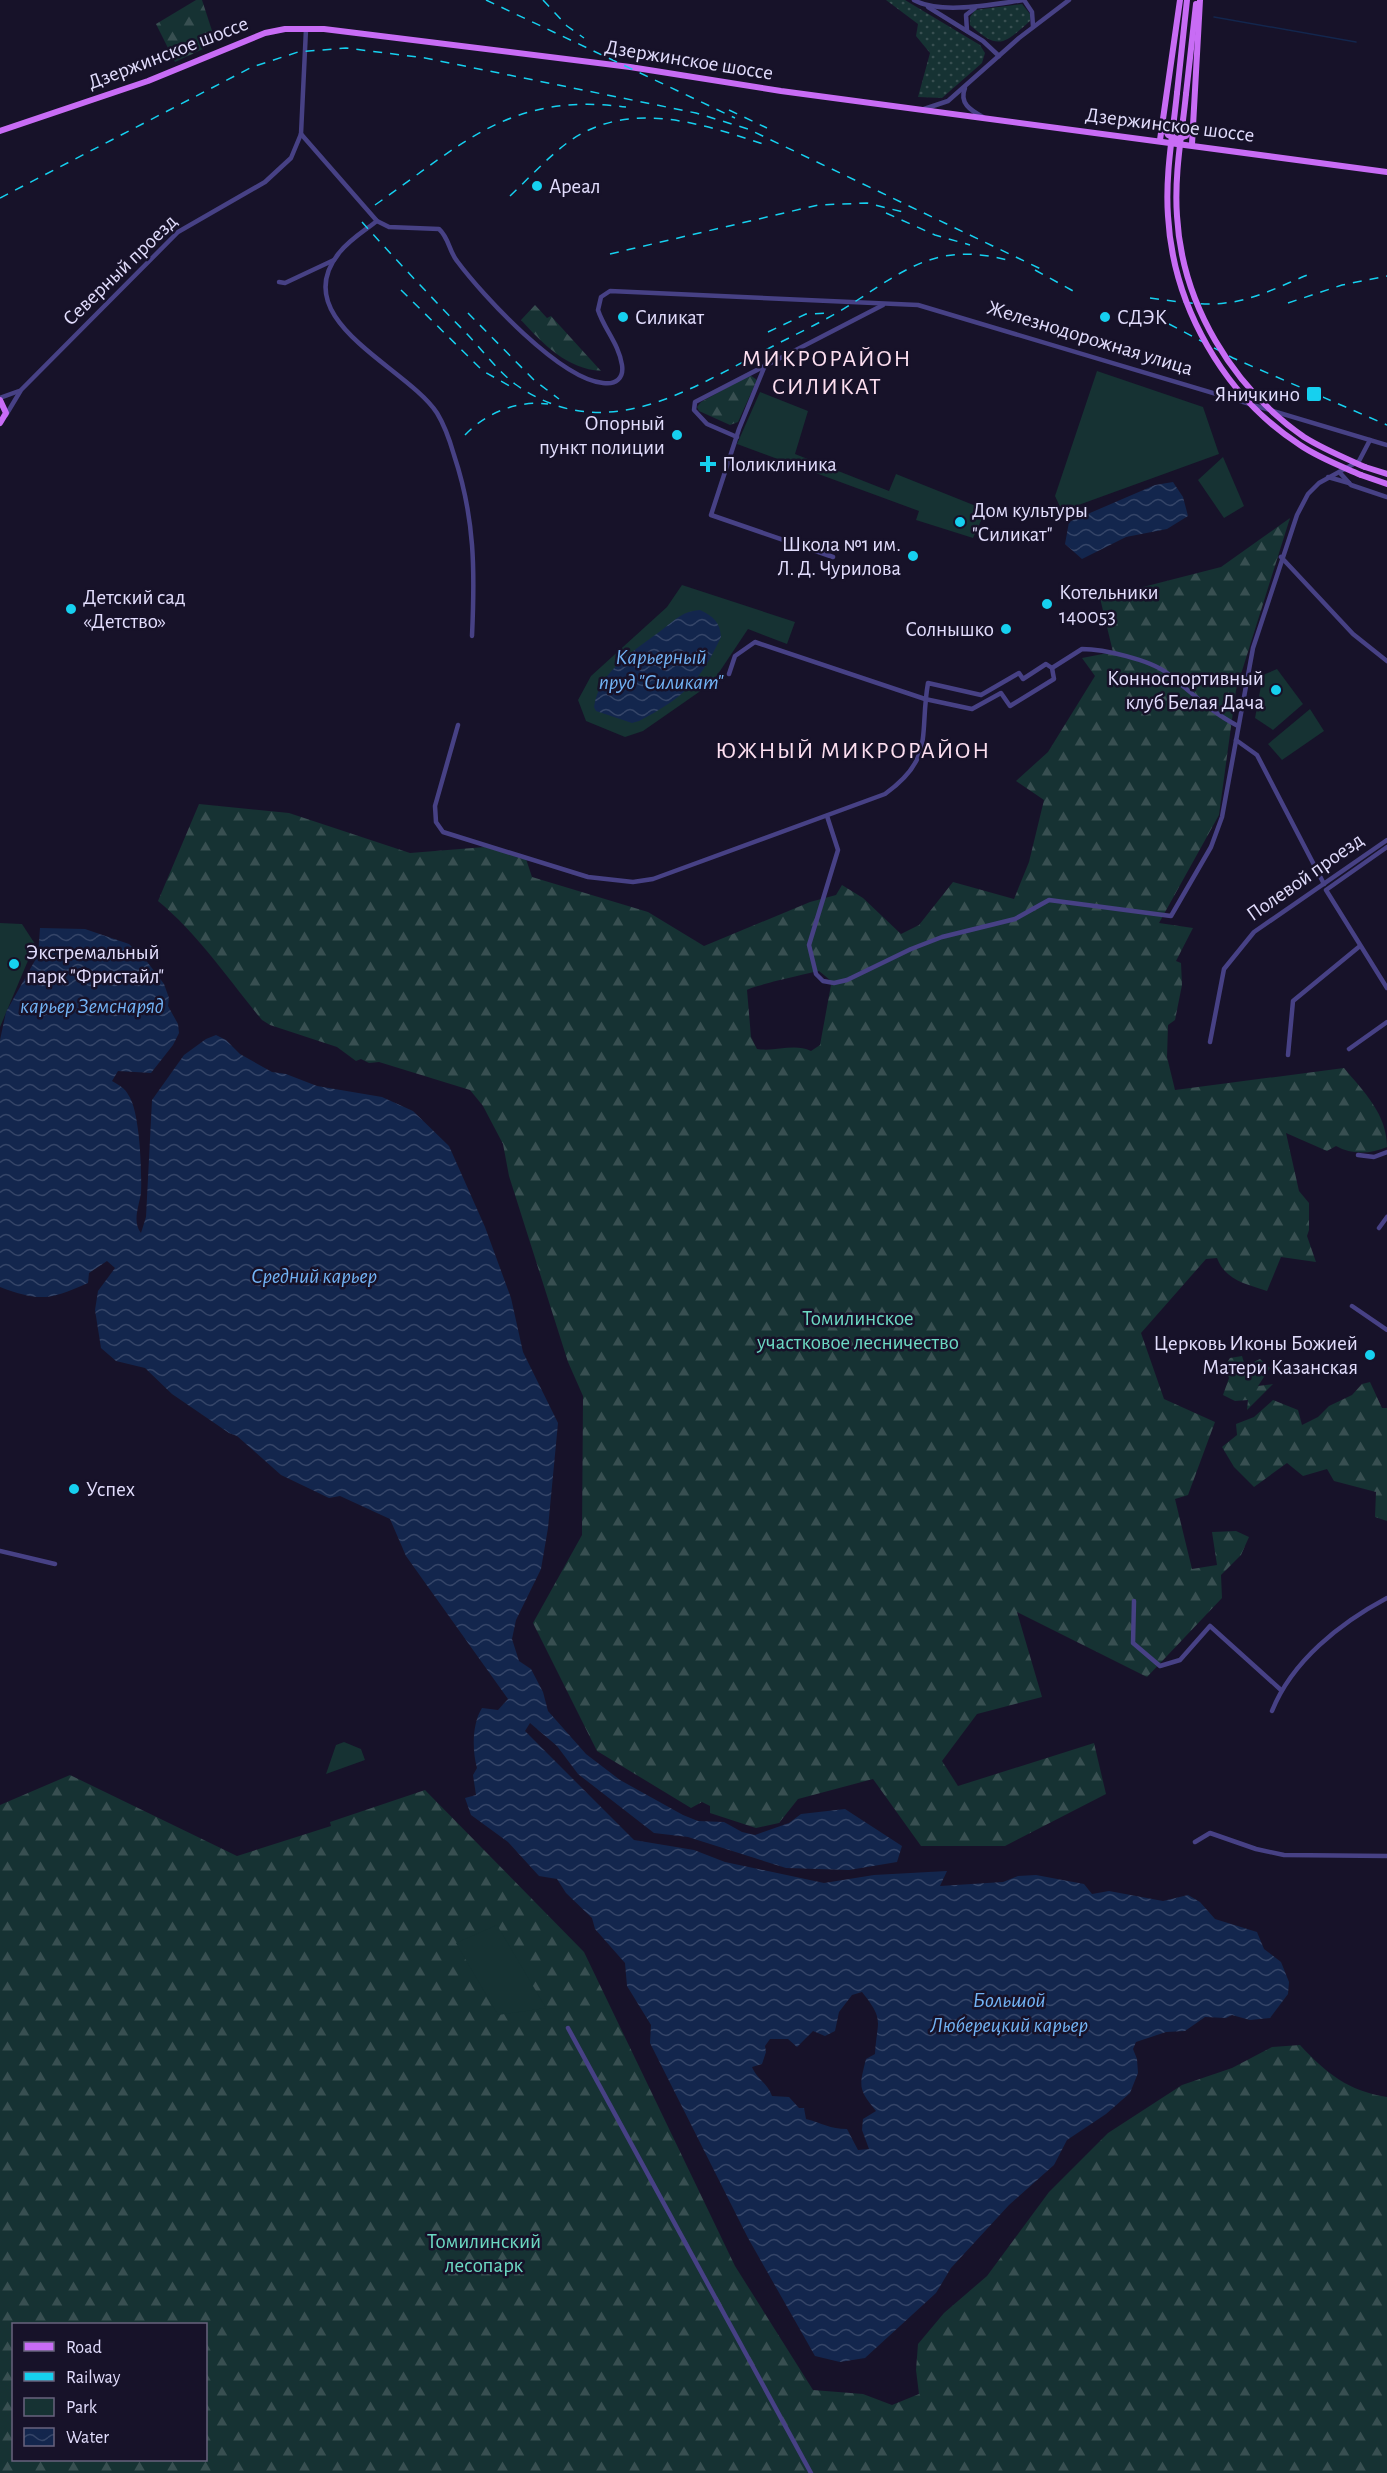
<svg xmlns="http://www.w3.org/2000/svg" width="1387" height="2473" viewBox="0 0 1387 2473" font-family="'Alegreya Sans',sans-serif">
  <defs>
    <pattern id="grass-dots" width="8" height="8" patternUnits="userSpaceOnUse" patternTransform="scale(1.5)"><rect width="8" height="8" fill="#163233"/><path d="M2 2h.1M6 6h.1" fill="none" stroke="#384f51" stroke-width="1.8" stroke-linecap="round"/></pattern>
    <pattern id="forest-firs" width="22" height="20" patternUnits="userSpaceOnUse" patternTransform="scale(1.5)"><rect width="22" height="20" fill="#163233"/><path d="M5 1l3.5 6h-7zM16 11l3.5 6h-7z" fill="#384f51"/></pattern>
    <pattern id="water-waves" width="16" height="10" patternUnits="userSpaceOnUse" patternTransform="scale(1.5)"><rect width="16" height="10" fill="#13264d"/><path d="M0 5q4-4 8 0t8 0" fill="none" stroke="#354568"/></pattern>
  </defs>
  <rect width="100%" height="100%" fill="#171229"/>
  <g fill="url(#grass-dots)">
    <path d="M886,0H905L980,45L985,53L982,63L942,98L918,97L930,53L916,36L918,24Z"/>
    <path d="M1022,4L1030,14V21C1004,44 999,51 970,25V17L975,10Z"/>
  </g>
  <g fill="url(#forest-firs)" fill-rule="evenodd">
    <path d="M196,0H202L216,43L175,62L156,24Z"/>
    <path d="M535,305L547,318L551,316L601,371C567,369 543,344 521,320Z"/>
    <path d="M750,375L757,380L738,422L730,425L699,411L697,407L701,402Z"/>
    <path d="M1290,518L1236,690L1219,815L1159,923L1193,928L1176,961L1181,963L1182,985L1175,1020L1168,1025L1167,1057L1175,1090L1344,1068C1364,1092 1387,1114 1387,1147C1371,1154 1352,1155 1336,1146L1327,1151L1286,1133L1299,1191L1309,1203V1230L1307,1236L1316,1262L1281,1257L1267,1291C1246,1284 1225,1280 1217,1258L1206,1259L1141,1333L1164,1399L1215,1422L1188,1495L1175,1499L1192,1569L1217,1565L1212,1532L1236,1531L1249,1537L1241,1555L1221,1575L1222,1598L1147,1677L1017,1612L1042,1697L977,1714L942,1761L958,1786L1094,1743L1106,1794L1005,1846H921L873,1779L798,1799L779,1823L756,1828L710,1813V1806L702,1802L691,1808L597,1751L533,1623L582,1535L583,1396L568,1362L509,1176L503,1144L483,1106L470,1090L379,1062L369,1063L361,1059L356,1061L337,1047L270,1025L262,1020C228,979 199,935 158,901L199,804L289,813L410,853L485,847L526,859L532,877L648,912L704,946L810,902L836,895L842,885L863,898L901,934L919,925L953,882L1014,899L1029,862L1044,800L1016,781L1048,752L1095,676L1082,658L1113,652L1100,598L1221,567ZM819,971L830,980L831,985L820,1045L811,1051C794,1043 776,1052 757,1049L751,1037L747,990C752,986 809,973 819,971Z"/>
    <path d="M1242,1356L1245,1366L1260,1359L1270,1368L1258,1386L1273,1384L1247,1410L1248,1400L1235,1401L1223,1395L1229,1378L1224,1367L1230,1358Z"/>
    <path d="M1370,1382L1382,1408H1387V1521L1375,1517L1376,1492L1334,1481L1327,1469L1303,1476L1287,1463L1254,1487L1234,1467L1222,1447L1237,1435L1236,1424L1254,1417L1273,1400L1298,1410L1302,1425L1318,1417L1329,1406L1352,1395L1362,1384Z"/>
    <path d="M70,1775L237,1856L331,1826L330,1822L425,1790L584,1952L735,2266L813,2390L863,2394L892,2405L919,2394L916,2370L918,2344L944,2313L987,2276L1049,2192L1108,2133L1182,2085L1232,2068L1272,2047L1300,2045C1326,2073 1348,2091 1387,2097V2473H0V1805ZM14,2324H206V2460H14Z"/>
  </g>
  <g fill="#163233">
    <path d="M1097,371L1203,407L1219,454L1062,511L1055,496Z"/>
    <path d="M760,392L808,411L795,454L889,491L896,474L986,510L973,538L916,520L919,511L737,444Z"/>
    <path d="M1223,457L1244,506L1224,518L1198,480Z"/>
    <path d="M682,585L795,622L787,644L748,629L712,683L643,731L625,737L586,721L578,700L591,676L667,607Z"/>
    <path d="M1277,669L1303,704L1273,730L1255,718L1263,675Z"/>
    <path d="M1310,709L1324,731L1282,760L1268,744Z"/>
    <path d="M0,923L22,924L35,944L0,1027Z"/>
    <path d="M344,1742L361,1749L365,1760L326,1774L336,1745Z"/>
    <path d="M497,1925L546,2008L498,2015L456,1943Z"/>
  </g>
  <g fill="url(#water-waves)" fill-rule="evenodd">
    <path d="M1173,482L1183,497L1188,516L1167,529L1126,537L1082,559L1065,544L1069,522L1155,485Z"/>
    <path d="M700,610C713,616 720,622 721,637C700,682 683,698 639,721L632,723L596,711L594,707C600,669 636,650 663,629C676,619 683,611 700,610Z"/>
    <path d="M40,928L85,929L129,944L145,959L164,984L169,998L168,1006L178,1024L179,1033L173,1045L151,1073L118,1071L112,1081C119,1085 125,1088 129,1096C140,1113 142,1172 141,1193C139,1206 132,1222 141,1233L146,1217L152,1100L184,1055L206,1039L216,1035L226,1040L240,1054L272,1072L286,1074L317,1086L382,1097L413,1111L449,1146L485,1227L511,1298L523,1352L558,1423L548,1528L541,1569L516,1620L512,1639L519,1661L531,1669L543,1692L548,1711L586,1754L620,1780L683,1815L698,1821L724,1822L742,1832L755,1835L789,1823L801,1814L845,1809L902,1846L897,1862L849,1870L786,1868L688,1837L654,1833L578,1774L557,1746L530,1723L525,1731L634,1840L694,1850L725,1862L824,1883L874,1875L947,1871L940,1886L1003,1882L1018,1876L1036,1875L1084,1884L1092,1894L1109,1891L1163,1901L1188,1895L1200,1902L1215,1919L1257,1932L1264,1949L1281,1962L1289,1982L1288,1994L1270,2018L1250,2020L1232,2015L1226,2018L1205,2017L1185,2031L1166,2032L1136,2042L1133,2049L1137,2059L1138,2073L1130,2093L1106,2114L1067,2140L1054,2165L1009,2205L951,2268L936,2293L865,2358L840,2362L815,2356L748,2238L650,2043L651,2025L627,1986L625,1963L595,1929L592,1918L566,1893L557,1879L539,1876L508,1842L471,1815L465,1798L476,1795L473,1775L477,1768C472,1750 472,1724 482,1708L498,1710L508,1699L406,1556L390,1519L340,1496L329,1498L281,1475L237,1436L229,1433L172,1394L145,1368L116,1361L101,1348L95,1310L98,1291L115,1268L107,1261L89,1273L88,1283C50,1300 40,1302 0,1287V1040L6,1012L38,955ZM862,1992C885,2021 877,2019 875,2054L866,2059C859,2087 858,2089 876,2111L863,2119L862,2130L869,2149L858,2150L847,2129C830,2129 822,2123 806,2119L804,2108H799L789,2097L772,2096C768,2084 757,2079 752,2067L762,2064L766,2052L765,2046L770,2039H788L797,2047L813,2031L825,2036L835,2031L839,2012L852,1995Z"/>
  </g>
  <g fill="none" stroke-linecap="round" stroke-linejoin="round">
    <path stroke="#13264d" stroke-width="1.5" d="M1214,17L1356,42"/>
    <g stroke="#474185" stroke-width="4.5">
      <path d="M914,0C940,15 994,4 1024,0"/>
      <path d="M1024,0L1032,12L1033,26"/>
      <path d="M928,7L983,41L999,56"/>
      <path d="M967,31L966,15L975,8"/>
      <path d="M965,88C959,103 970,110 983,117"/>
      <path d="M924,109L948,101L1019,38L1069,0"/>
      <path d="M301,134L377,221L389,227L439,229C449,238 449,251 457,261C483,296 560,379 603,383C616,385 624,378 622,365C619,344 604,329 598,310L601,297L610,291L918,305L1387,445"/>
      <path d="M377,221C364,231 349,240 339,253C285,320 407,367 437,413C445,426 450,441 454,455C475,518 475,571 472,636"/>
      <path d="M279,282L285,283L334,260"/>
      <path d="M766,363L739,429L711,515L833,557"/>
      <path d="M0,398L19,391"/>
      <path d="M6,415L21,390L178,232L265,182L291,158L301,134L306,29"/>
      <path d="M737,437L707,424L694,410L695,402L883,305"/>
      <path d="M1341,474L1351,485L1387,497"/>
      <path d="M1328,477L1349,483"/>
      <path d="M1281,557L1353,634L1387,661"/>
      <path d="M1052,668L1082,649C1104,649 1150,660 1167,673C1191,692 1211,712 1238,726"/>
      <path d="M729,674L735,656L755,642L925,699L972,709L1001,693L1010,706L1054,679L1052,668"/>
      <path d="M458,725L435,806L436,822L443,832L588,877L633,882L653,879L885,794C935,758 919,735 928,683L981,695L1019,673L1023,679L1046,664L1052,668"/>
      <path d="M1236,740L1257,755L1324,884"/>
      <path d="M827,816L838,850L809,945L816,974L823,981L834,983L847,980L911,949L942,937L1015,919L1049,900L1171,916L1211,847L1222,817L1253,648L1297,515L1308,494L1319,483L1359,461L1370,440"/>
      <path d="M1387,847L1326,890L1387,988"/>
      <path d="M1210,1042L1224,969L1254,932L1387,840"/>
      <path d="M1349,1049L1387,1022"/>
      <path d="M1288,1055L1293,1001L1360,946"/>
      <path d="M1358,1155L1374,1157L1387,1152"/>
      <path d="M1379,1228L1387,1217"/>
      <path d="M1352,1306L1387,1330"/>
      <path d="M0,1551L55,1564"/>
      <path d="M1134,1601L1133,1643L1160,1666L1180,1660L1210,1626L1281,1690"/>
      <path d="M1272,1711C1292,1661 1340,1623 1387,1598"/>
      <path d="M1195,1842L1210,1833L1256,1849L1284,1855L1387,1856"/>
      <path d="M568,2028L811,2473"/>
    </g>
    <g stroke="#c86cf5" stroke-width="6">
      <path d="M1177,93L1187,0"/>
      <path d="M1186,94L1196,4"/>
      <path d="M1163,125L1168,135L1177,139L1186,136L1191,127"/>
      <path d="M0,131L148,81L265,33L285,29H324L630,67L781,91L1387,172"/>
      <path d="M1160,140L1180,0"/>
      <path d="M1192,144L1200,0"/>
      <path d="M0,400L6,413L0,423"/>
      <path d="M1365,467L1387,474"/>
      <path d="M1361,475L1387,484"/>
    </g>
    <g stroke="#16d0ef" stroke-width="1.5" stroke-dasharray="9 8" stroke-linecap="butt">
      <path d="M486,0L735,118"/>
      <path d="M543,0L567,26L584,38"/>
      <path d="M729,110L767,128"/>
      <path d="M510,196C530,177 549,156 571,140C632,99 703,124 766,145"/>
      <path d="M0,198L252,67L298,52L346,48L425,58L696,113L748,129L1043,270"/>
      <path d="M375,205C464,143 510,92 626,107"/>
      <path d="M886,213L935,235L970,245"/>
      <path d="M362,222C396,260 432,298 468,335C483,351 498,371 515,384C601,445 680,395 760,353C791,336 826,321 856,301C911,265 942,242 1011,261"/>
      <path d="M610,254L818,205L867,203L903,212"/>
      <path d="M1035,270L1075,292"/>
      <path d="M401,290L483,371L515,389"/>
      <path d="M1150,298C1175,301 1200,306 1225,303C1255,300 1282,285 1310,274"/>
      <path d="M1288,303L1342,285L1387,276"/>
      <path d="M468,313L534,380L559,399"/>
      <path d="M1154,316L1233,358L1387,425"/>
      <path d="M768,332L806,314L832,313"/>
      <path d="M465,435C486,413 517,400 548,404"/>
    </g>
    <g stroke="#c86cf5" stroke-width="6">
      <path d="M1177,93C1173,133 1165,175 1168,216C1173,306 1224,396 1300,445C1319,458 1341,466 1361,475"/>
      <path d="M1186,94C1182,134 1174,175 1177,216C1182,304 1232,387 1304,437C1323,449 1345,458 1365,467"/>
    </g>
  </g>
  <g fill="#16d0ef" stroke="#171229" stroke-width="2">
    <circle cx="537" cy="186" r="6"/>
    <circle cx="623" cy="317" r="6"/>
    <circle cx="1105" cy="317" r="6"/>
    <rect x="1306" y="386" width="16" height="16" rx="3"/>
    <circle cx="677" cy="435" r="6"/>
    <path d="M705 455h6v6h6v6h-6v6h-6v-6h-6v-6h6z"/>
    <circle cx="960" cy="522" r="6"/>
    <circle cx="913" cy="556" r="6"/>
    <circle cx="1047" cy="604" r="6"/>
    <circle cx="71" cy="609" r="6"/>
    <circle cx="1006" cy="629" r="6"/>
    <circle cx="1276" cy="690" r="6"/>
    <circle cx="14" cy="964" r="6"/>
    <circle cx="1370" cy="1355" r="6"/>
    <circle cx="74" cy="1489" r="6"/>
  </g>
  <g text-anchor="middle" dominant-baseline="central" stroke-width="5" stroke-linejoin="round" paint-order="stroke">
    <g font-size="21" fill="#e2ddfd" stroke="#171229">
      <text transform="translate(168 53) rotate(-21)">Дзержинское шоссе</text>
      <text transform="translate(689 60) rotate(9)">Дзержинское шоссе</text>
      <text transform="translate(1170 125) rotate(7)">Дзержинское шоссе</text>
      <text transform="translate(120 270) rotate(-44)">Северный проезд</text>
      <text transform="translate(1090 338) rotate(17)">Железнодорожная улица</text>
      <text transform="translate(1305 877) rotate(-35)">Полевой проезд</text>
    </g>
    <g font-size="21" fill="#e2ddfd" stroke="#171229" text-anchor="start">
      <text x="549" y="186">Ареал</text>
      <text x="635" y="317">Силикат</text>
      <text x="1117" y="317">СДЭК</text>
      <text x="1300" y="394" text-anchor="end">Яничкино</text>
      <text x="665" y="423" text-anchor="end">Опорный<tspan x="665" dy="24">пункт полиции</tspan></text>
      <text x="722" y="464">Поликлиника</text>
      <text x="972" y="510">Дом культуры<tspan x="972" dy="24">"Силикат"</tspan></text>
      <text x="901" y="544" text-anchor="end">Школа №1 им.<tspan x="901" dy="24">Л. Д. Чурилова</tspan></text>
      <text x="1059" y="592">Котельники<tspan x="1059" dy="24">140053</tspan></text>
      <text x="83" y="597">Детский сад<tspan x="83" dy="24">«Детство»</tspan></text>
      <text x="994" y="629" text-anchor="end">Солнышко</text>
      <text x="1264" y="678" text-anchor="end">Конноспортивный<tspan x="1264" dy="24">клуб Белая Дача</tspan></text>
      <text x="26" y="952">Экстремальный<tspan x="26" dy="24">парк "Фристайл"</tspan></text>
      <text x="1358" y="1343" text-anchor="end">Церковь Иконы Божией<tspan x="1358" dy="24">Матери Казанская</tspan></text>
      <text x="86" y="1489">Успех</text>
    </g>
    <g font-size="21" fill="#6cd9c3" stroke="#171229">
      <text x="858" y="1318">Томилинское<tspan x="858" dy="24">участковое лесничество</tspan></text>
      <text x="484" y="2241">Томилинский<tspan x="484" dy="24">лесопарк</tspan></text>
    </g>
    <g font-size="22" font-style="italic" fill="#72b3f5" stroke="#171229">
      <text x="661" y="657">Карьерный<tspan x="661" dy="25">пруд "Силикат"</tspan></text>
      <text x="92" y="1006">карьер Земснаряд</text>
      <text x="314" y="1276">Средний карьер</text>
      <text x="1009" y="2000">Большой<tspan x="1009" dy="25">Люберецкий карьер</tspan></text>
    </g>
    <g font-size="24" letter-spacing="1.5" fill="#fddff0" stroke="#171229">
      <text x="827" y="359">МИКРОРАЙОН<tspan x="827" dy="28">СИЛИКАТ</tspan></text>
      <text x="853" y="751">ЮЖНЫЙ МИКРОРАЙОН</text>
    </g>
  </g>
  <rect x="12" y="2323" width="195" height="138" fill="#171229" stroke="#68637e" stroke-width="1.5"/>
  <rect x="24" y="2342" width="30" height="9" fill="#c86cf5" stroke="#68637e" stroke-width="1.5"/>
  <text x="66" y="2353" font-size="18" fill="#e2ddfd">Road</text>
  <rect x="24" y="2372" width="30" height="9" fill="#16d0ef" stroke="#68637e" stroke-width="1.5"/>
  <text x="66" y="2383" font-size="18" fill="#e2ddfd">Railway</text>
  <rect x="24" y="2398" width="30" height="18" fill="#163233" stroke="#68637e" stroke-width="1.5"/>
  <text x="66" y="2413" font-size="18" fill="#e2ddfd">Park</text>
  <rect x="24" y="2428" width="30" height="18" fill="url(#water-waves)" stroke="#68637e" stroke-width="1.5"/>
  <text x="66" y="2443" font-size="18" fill="#e2ddfd">Water</text>
</svg>
